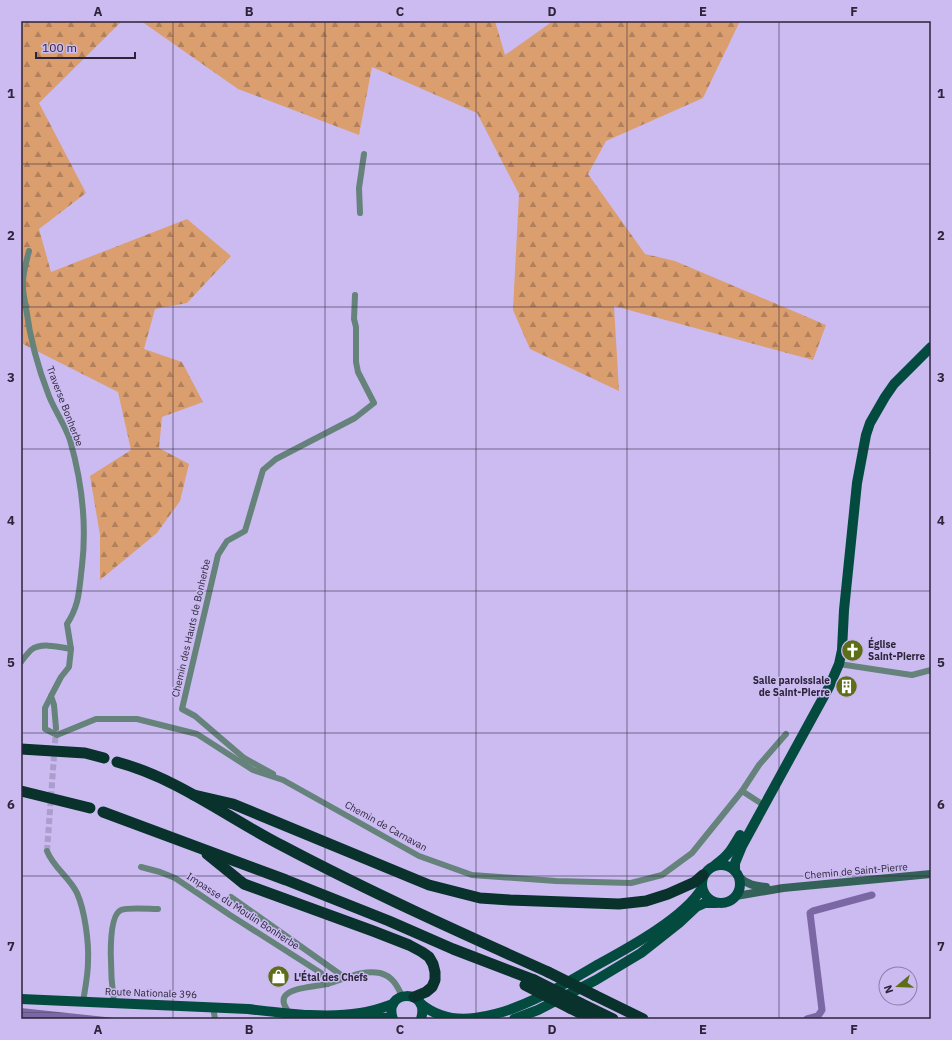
<svg xmlns="http://www.w3.org/2000/svg" width="952" height="1040" viewBox="0 0 952 1040" font-family="'IBM Plex Sans',sans-serif">
  <defs>
    <pattern id="forest-firs" width="22" height="20" patternUnits="userSpaceOnUse"><rect width="22" height="20" fill="#db9e6e"/><path d="M5 1l3.5 6h-7zM16 11l3.5 6h-7z" fill="#b2815b"/></pattern>
    <pattern id="water-rules" width="6" height="5" patternUnits="userSpaceOnUse"><rect width="6" height="5" fill="#7c67a5"/><path d="M0 2.5h6" fill="none" stroke="#665587"/></pattern>
  </defs>
  <rect width="100%" height="100%" fill="#cbbbf1"/>
  <g fill="url(#forest-firs)">
    <path d="M21,21H122L39,103L86,193L39,229L51,272L187,219L231,256L187,303L155,309L144,349L182,362L203,402L162,417L159,448L189,464L180,501L157,533L100,580V535L90,476L131,450L118,392L23,344L21,305Z"/>
    <path d="M141,21H495L505,55L553,21H740L703,98L606,141L588,174L645,254L675,261L826,325L813,360L614,306L619,391L530,349L513,310L519,194L477,113L372,67L359,135L238,89Z"/>
  </g>
  <path fill="url(#water-rules)" d="M21,1008L124,1019H21Z"/>
  <g fill="none" stroke-linecap="round" stroke-linejoin="round">
    <path stroke="#7c67a5" stroke-width="7" d="M807,1019L818,1016L822,1010L810,913L813,911L872,895"/>
    <path stroke="#ab9dcc" stroke-width="6" stroke-dasharray="6 3" stroke-linecap="butt" d="M47,851L56,729"/>
    <g stroke="#65827b" stroke-width="6">
      <path d="M360,213L359,188L364,154"/>
      <path d="M29,251C26,263 22,275 23,287C23,294 25,301 26,308C30,338 38,368 49,396C55,411 65,425 70,440C82,482 87,523 82,566C79,589 80,604 67,624L71,649L69,667L61,677L51,696L54,705L56,728"/>
      <path d="M21,662C24,658 28,653 31,650C41,642 60,647 71,649"/>
      <path d="M839,664L905,674L912,675L931,670"/>
      <path d="M51,696L45,708V729L57,735L96,719H137L197,734L253,770L283,780L419,856L472,875L556,881L631,883L662,875L692,853L742,791L759,802"/>
      <path d="M273,774L244,758L195,716L182,709L218,555L227,541L245,531L263,470L276,459L355,418L374,403L358,372L356,362V327L354,319L355,295"/>
      <path d="M742,791L759,765L786,734"/>
      <path d="M47,851C53,867 69,877 77,893C85,911 89,943 88,962C88,975 85,989 83,1002"/>
      <path d="M141,867L160,872L175,878L230,915L321,973L328,984"/>
      <path d="M231,897L344,977"/>
      <path d="M114,1003C112,988 105,917 121,910C128,907 149,909 158,909"/>
      <path d="M213,1007L215,1019"/>
      <path d="M289,1013C286,1008 281,1002 285,996C292,987 315,987 326,984C343,980 361,969 380,973C392,976 397,985 402,996"/>
    </g>
    <g stroke="#346158" stroke-width="8">
      <path d="M739,877C748,885 755,886 766,887"/>
      <path d="M736,896L783,888L931,874"/>
    </g>
    <g stroke="#034a3f" stroke-width="10">
      <circle cx="721" cy="884" r="19"/>
      <path d="M715,865C729,855 731,850 740,835"/>
      <path d="M735,871V863L742,846L829,687L839,664L842,650L844,610L857,483L866,435L870,423L885,397L894,384L931,347"/>
      <path d="M21,999L248,1009C283,1013 326,1019 360,1013C371,1012 382,1008 393,1004"/>
      <path d="M421,1004C437,1017 454,1021 475,1018C488,1016 501,1013 514,1008C543,997 570,981 597,965C628,948 684,918 702,888"/>
      <path d="M364,1014L391,1019"/>
      <path d="M393,1019C382,989 431,988 421,1019"/>
      <path d="M514,1019L538,1010L596,980L641,953L679,923L696,907L705,903H716"/>
    </g>
    <g stroke="#08322b" stroke-width="11">
      <path d="M21,749L85,753L104,758"/>
      <path d="M117,762C177,778 228,818 283,846C370,892 459,932 548,972"/>
      <path d="M21,791L90,808"/>
      <path d="M194,795L233,804L429,885L480,898L510,900L619,904L646,901L668,894L695,882L703,875"/>
      <path d="M103,812L286,880L389,921L453,949L534,980"/>
      <path d="M207,854L244,884L373,931L409,945L422,952L429,957L433,964L435,972V980L432,987L426,992L414,997"/>
      <path d="M594,995L643,1019"/>
      <path d="M580,1003L613,1019"/>
      <path d="M570,1008L592,1019"/>
    </g>
    <g stroke="#08322b" stroke-width="11">
      <path d="M548,972L594,995"/>
      <path d="M534,980L580,1003"/>
      <path d="M525,985L570,1008"/>
    </g>
  </g>
  <path fill="none" stroke="#2c253a" stroke-width="1" stroke-opacity="0.55" d="M173,21V1019M325,21V1019M476,21V1019M627,21V1019M779,21V1019M21,164H931M21,307H931M21,449H931M21,591H931M21,733H931M21,876H931"/>
  <defs>
    <symbol id="church-disc" viewBox="-11 -11 22 22"><circle r="9.5" fill="#5e6d17" stroke="#cbbbf1"/><path d="M-1.2-6h2.4v3.5h3.3v2.4h-3.3V6h-2.4V-.1h-3.3v-2.4h3.3Z" fill="#fff"/></symbol>
    <symbol id="building-disc" viewBox="-11 -11 22 22"><circle r="9.5" fill="#5e6d17" stroke="#cbbbf1"/><path d="M-4-6H4V6H1V3H-1V6H-4ZM-2.5-4.3h1.7v1.8h-1.7ZM.8-4.3h1.7v1.8H.8ZM-2.5-1h1.7V.8h-1.7ZM.8-1h1.7V.8H.8Z" fill="#fff"/></symbol>
    <symbol id="shop-disc" viewBox="-11 -11 22 22"><circle r="9.5" fill="#5e6d17" stroke="#cbbbf1"/><path d="M-5-2.5h2.3a2.7 3.5 0 0 1 5.4 0H5L5.5 6h-11ZM-1.5-2.5h3a1.5 2.3 0 0 0-3 0Z" fill="#fff"/></symbol>
  </defs>
  <g fill-rule="evenodd">
    <use href="#church-disc" x="840" y="638" width="25" height="25"/>
    <use href="#building-disc" x="834" y="674" width="25" height="25"/>
    <use href="#shop-disc" x="266" y="964" width="25" height="25"/>
  </g>
  <g text-anchor="middle" dominant-baseline="central" stroke-width="3" stroke-linejoin="round" paint-order="stroke">
    <g font-size="10" fill="#2c253a" stroke="#cbbbf1">
      <text transform="translate(65 406) rotate(69)">Traverse Bonherbe</text>
      <text transform="translate(191 628) rotate(-77)">Chemin des Hauts de Bonherbe</text>
      <text transform="translate(386 826) rotate(29)">Chemin de Carnavan</text>
      <text transform="translate(856 871) rotate(-5)">Chemin de Saint-Pierre</text>
      <text transform="translate(243 911) rotate(33)">Impasse du Moulin Bonherbe</text>
      <text transform="translate(151 993) rotate(2)">Route Nationale 396</text>
    </g>
    <g font-size="10" font-weight="bold" fill="#2c253a" stroke="#cbbbf1" text-anchor="start">
      <text x="868" y="644">Église<tspan x="868" dy="12">Saint-Pierre</tspan></text>
      <text x="830" y="680" text-anchor="end">Salle paroissiale<tspan x="830" dy="12">de Saint-Pierre</tspan></text>
      <text x="294" y="977">L'Étal des Chefs</text>
    </g>
  </g>
  <rect width="952" height="1040" fill="none" stroke="#cbbbf1" stroke-width="44"/>
  <g transform="translate(898 986) rotate(251)"><circle r="19" fill="#cbbbf1" stroke="#8b7fa8"/>
  <path d="M0-3L7 15L0 10L-7 15Z" fill="#5e6d17"/>
  <text y="-6" font-size="11" font-weight="bold" text-anchor="middle" fill="#2c253a">N</text>
  </g>
  <path d="M36 52v6h99v-6" fill="none" stroke="#2c253a" stroke-width="2"/>
  <text x="42" y="52" font-size="12" fill="#2c253a" stroke="#cbbbf1" stroke-width="3" paint-order="stroke">100 m</text>
  <rect x="22" y="22" width="908" height="996" fill="none" stroke="#2c253a" stroke-width="1.5"/>
  <g font-size="13" text-anchor="middle" font-weight="bold" fill="#2c253a">
    <text x="98" y="16">A</text>
    <text x="249" y="16">B</text>
    <text x="400" y="16">C</text>
    <text x="552" y="16">D</text>
    <text x="703" y="16">E</text>
    <text x="854" y="16">F</text>
    <text x="11" y="98">1</text>
    <text x="941" y="98">1</text>
    <text x="11" y="240">2</text>
    <text x="941" y="240">2</text>
    <text x="11" y="382">3</text>
    <text x="941" y="382">3</text>
    <text x="11" y="525">4</text>
    <text x="941" y="525">4</text>
    <text x="11" y="667">5</text>
    <text x="941" y="667">5</text>
    <text x="11" y="809">6</text>
    <text x="941" y="809">6</text>
    <text x="11" y="951">7</text>
    <text x="941" y="951">7</text>
    <text x="98" y="1034">A</text>
    <text x="249" y="1034">B</text>
    <text x="400" y="1034">C</text>
    <text x="552" y="1034">D</text>
    <text x="703" y="1034">E</text>
    <text x="854" y="1034">F</text>
  </g>
</svg>
